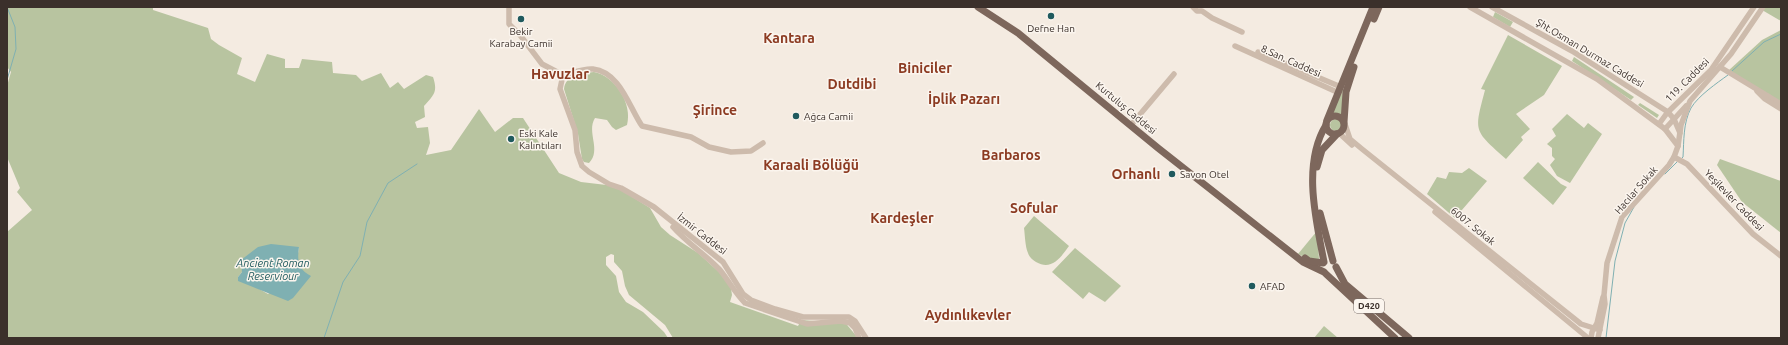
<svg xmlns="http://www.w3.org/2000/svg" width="1788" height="345" viewBox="0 0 1788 345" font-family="Ubuntu,sans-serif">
  <rect width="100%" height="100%" fill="#f4ebe1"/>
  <g fill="#b8c4a0" fill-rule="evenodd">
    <path d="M7,7H153V10L208,28L211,39L219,45L242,58L237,74L255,82L267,54L285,59V68H299L302,59L332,62L333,73L356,75L362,81L381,73L390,88L398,82L404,89L426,75L433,77C438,92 434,95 424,106L425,117L415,122L417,128L428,127L430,143L426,155L451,150L479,109L495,132L513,118H523L559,173L581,182L615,186L650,208L661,227L670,235L698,253L730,282L732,295L730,302L798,326L801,320L827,322L843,320L858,338H673L665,325L629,295L625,286L622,271L614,262V255L611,254L606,257V265L616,276L619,292L626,302L643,312L664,332L668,338H7V232L32,210L17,192L20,188L7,157V86L11,72L7,67ZM299,247L297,260L303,272L268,294L238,277L242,272Z"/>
    <path d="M1764,7H1781V21L1762,10Z"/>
    <path d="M1495,12L1513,22L1510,27L1493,17Z"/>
    <path d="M1781,30V103L1728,71L1762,40Z"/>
    <path d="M1508,35L1562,66L1544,95L1516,114L1530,129L1521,137L1523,140L1506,159C1473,130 1474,132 1485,90L1481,89Z"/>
    <path d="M1574,57L1634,97L1631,100L1572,61Z"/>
    <path d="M594,72C615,76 633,104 627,125L616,130L612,127L607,120L595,118C586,132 602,150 589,163L584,162L582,159L578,134L564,89C566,74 581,73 594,72Z"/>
    <path d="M1343,84L1342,115H1331Z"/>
    <path d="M1640,103L1659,115L1657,118L1638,105Z"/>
    <path d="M1567,114L1584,128L1588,123L1602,134L1570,183L1557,176L1550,165L1555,159L1552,156V148L1547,144L1556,136L1552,129Z"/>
    <circle cx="1336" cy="125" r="6"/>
    <path d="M1720,159L1781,181V233L1742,202L1717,165Z"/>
    <path d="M1538,162L1561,184L1567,187L1553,205L1523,178Z"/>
    <path d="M1469,168L1487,181L1455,218L1427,194L1437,177L1446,179L1449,172L1462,173Z"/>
    <path d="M1034,216L1069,246C1061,257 1052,271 1036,262C1033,260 1029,257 1028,253C1025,246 1025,235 1024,228Z"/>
    <path d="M1317,231L1319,259H1308L1298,254Z"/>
    <path d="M1075,248L1121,286L1105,302L1089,292L1083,299L1052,272Z"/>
    <path d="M1324,326L1338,338H1314Z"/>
  </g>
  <path fill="#7fb0b2" d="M271,244L299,247C297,261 298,269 311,276L293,298L288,301L238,281V277L242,272L241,260L258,247Z"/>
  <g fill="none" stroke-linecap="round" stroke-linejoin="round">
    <g stroke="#7fb0b2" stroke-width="1">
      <path d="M1732,71L1764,42L1781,34"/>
      <path d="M7,80L16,49L15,27L7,7"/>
      <path d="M1681,159L1683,157C1684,141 1683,123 1691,108C1698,96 1717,83 1728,75"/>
      <path d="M1665,174L1678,161"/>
      <path d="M324,338L343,282L360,256L367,222L388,183L417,164"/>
      <path d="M1606,338L1615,261L1625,223L1634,207"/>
    </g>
    <g stroke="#cdbbac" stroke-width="5.5">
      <path d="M509,7V24L520,35L542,64L563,75C573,73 583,68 593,69C620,72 629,107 642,126L691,137L709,147L731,152L751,151L763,143"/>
      <path d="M1193,7L1197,11H1202L1212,18L1242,32"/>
      <path d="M1470,7L1597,79L1665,129L1678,146"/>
      <path d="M1492,7L1572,51L1668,112L1674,119L1680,133"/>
      <path d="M1235,46L1339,93"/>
      <path d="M1258,52L1341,87"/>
      <path d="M1720,67L1781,104"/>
      <path d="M563,75L560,89L575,130L577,152L582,166L589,172L609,184L621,188L654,207L723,262L743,294L751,300L775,309L803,317H849L855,321L866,338"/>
      <path d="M1757,91L1765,99L1781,109"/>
      <path d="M1345,124L1350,139L1362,149L1581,324L1600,330"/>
      <path d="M1659,124L1667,113L1711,70L1754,7"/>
      <path d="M1131,125L1174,74"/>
      <path d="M1665,129L1686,106"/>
      <path d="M1339,133L1352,145"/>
      <path d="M1674,157L1687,164L1753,234L1781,256"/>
      <path d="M1435,212L1588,338"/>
      <path d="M673,227C687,243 705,254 720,270C729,281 735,293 745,303L807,324L841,321L850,323L855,328L859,338"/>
      <path d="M1591,338L1592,332L1597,323L1603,297"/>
      <path d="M1598,338L1605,304L1604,295L1607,263L1622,217L1669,165L1674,157L1678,146L1681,125L1690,101L1731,54L1763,7"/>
    </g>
    <g stroke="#7d675c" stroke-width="7">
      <path d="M978,7L1018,33L1158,148L1303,262L1324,272"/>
      <path d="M1374,19L1379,7"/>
      <circle cx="1335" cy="125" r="9"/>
      <path d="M1327,120L1373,7"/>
      <path d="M1344,122L1346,92L1354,67"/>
      <path d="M1317,167L1322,150L1337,134"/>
      <path d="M1320,213L1333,261"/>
      <path d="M1305,258L1309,261L1323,263"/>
      <path d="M1324,262C1316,220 1302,164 1326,125"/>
      <path d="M1336,267L1345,284L1409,338"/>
      <path d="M1326,274L1395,338"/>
    </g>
  </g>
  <g fill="#1f5a5e" stroke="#fbf5ee" stroke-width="1.5">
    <circle cx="1051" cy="16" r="4"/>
    <circle cx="521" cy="19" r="4"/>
    <circle cx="796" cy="116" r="4"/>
    <circle cx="511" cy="139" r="4"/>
    <circle cx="1172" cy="174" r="4"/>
    <circle cx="1252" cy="286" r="4"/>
  </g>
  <g text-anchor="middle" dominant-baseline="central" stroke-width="3" stroke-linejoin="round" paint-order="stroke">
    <rect fill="#fbf5ee" stroke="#756b66" stroke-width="1" x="1354" y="299" width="30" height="14" rx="3"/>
    <g font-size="9" font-weight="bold" fill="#3b302b">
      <text x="1369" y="306">D420</text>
    </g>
    <g font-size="10" fill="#3b302b" stroke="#fbf5ee" text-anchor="start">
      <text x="1051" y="28" text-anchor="middle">Defne Han</text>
      <text x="521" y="31" text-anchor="middle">Bekir<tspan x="521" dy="12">Karabay Camii</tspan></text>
      <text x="804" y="116">Ağca Camii</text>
      <text x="519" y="133">Eski Kale<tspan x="519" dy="12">Kalıntıları</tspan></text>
      <text x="1180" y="174">Savon Otel</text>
      <text x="1260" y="286">AFAD</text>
    </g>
    <g font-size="10" fill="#3b302b" stroke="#fbf5ee">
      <text transform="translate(1590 53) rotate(31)">Şht.Osman Durmaz Caddesi</text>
      <text transform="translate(1291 61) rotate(24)">8.San. Caddesi</text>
      <text transform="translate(1687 80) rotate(-45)">119. Caddesi</text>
      <text transform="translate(1126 108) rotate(40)">Kurtuluş Caddesi</text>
      <text transform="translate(1636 190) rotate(-49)">Hacılar Sokak</text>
      <text transform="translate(1734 200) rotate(46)">Yeşilevler Caddesi</text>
      <text transform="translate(1473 226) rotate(39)">6007. Sokak</text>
      <text transform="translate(702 234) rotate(38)">İzmir Caddesi</text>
    </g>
    <g font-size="11" font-style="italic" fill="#1f5a5e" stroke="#fbf5ee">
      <text x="273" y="263">Ancient Roman<tspan x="273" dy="13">Reserviour</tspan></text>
    </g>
    <g font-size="14" font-weight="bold" fill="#8c3b22" stroke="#fbf5ee">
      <text x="789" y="38">Kantara</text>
      <text x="925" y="68">Biniciler</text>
      <text x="560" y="74">Havuzlar</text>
      <text x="852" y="84">Dutdibi</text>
      <text x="964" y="99">İplik Pazarı</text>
      <text x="715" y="110">Şirince</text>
      <text x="1011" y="155">Barbaros</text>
      <text x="811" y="165">Karaali Bölüğü</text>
      <text x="1136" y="174">Orhanlı</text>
      <text x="1034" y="208">Sofular</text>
      <text x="902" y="218">Kardeşler</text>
      <text x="968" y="315">Aydınlıkevler</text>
    </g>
  </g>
  <rect width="1788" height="345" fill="none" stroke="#3b302b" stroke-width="16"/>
</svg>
